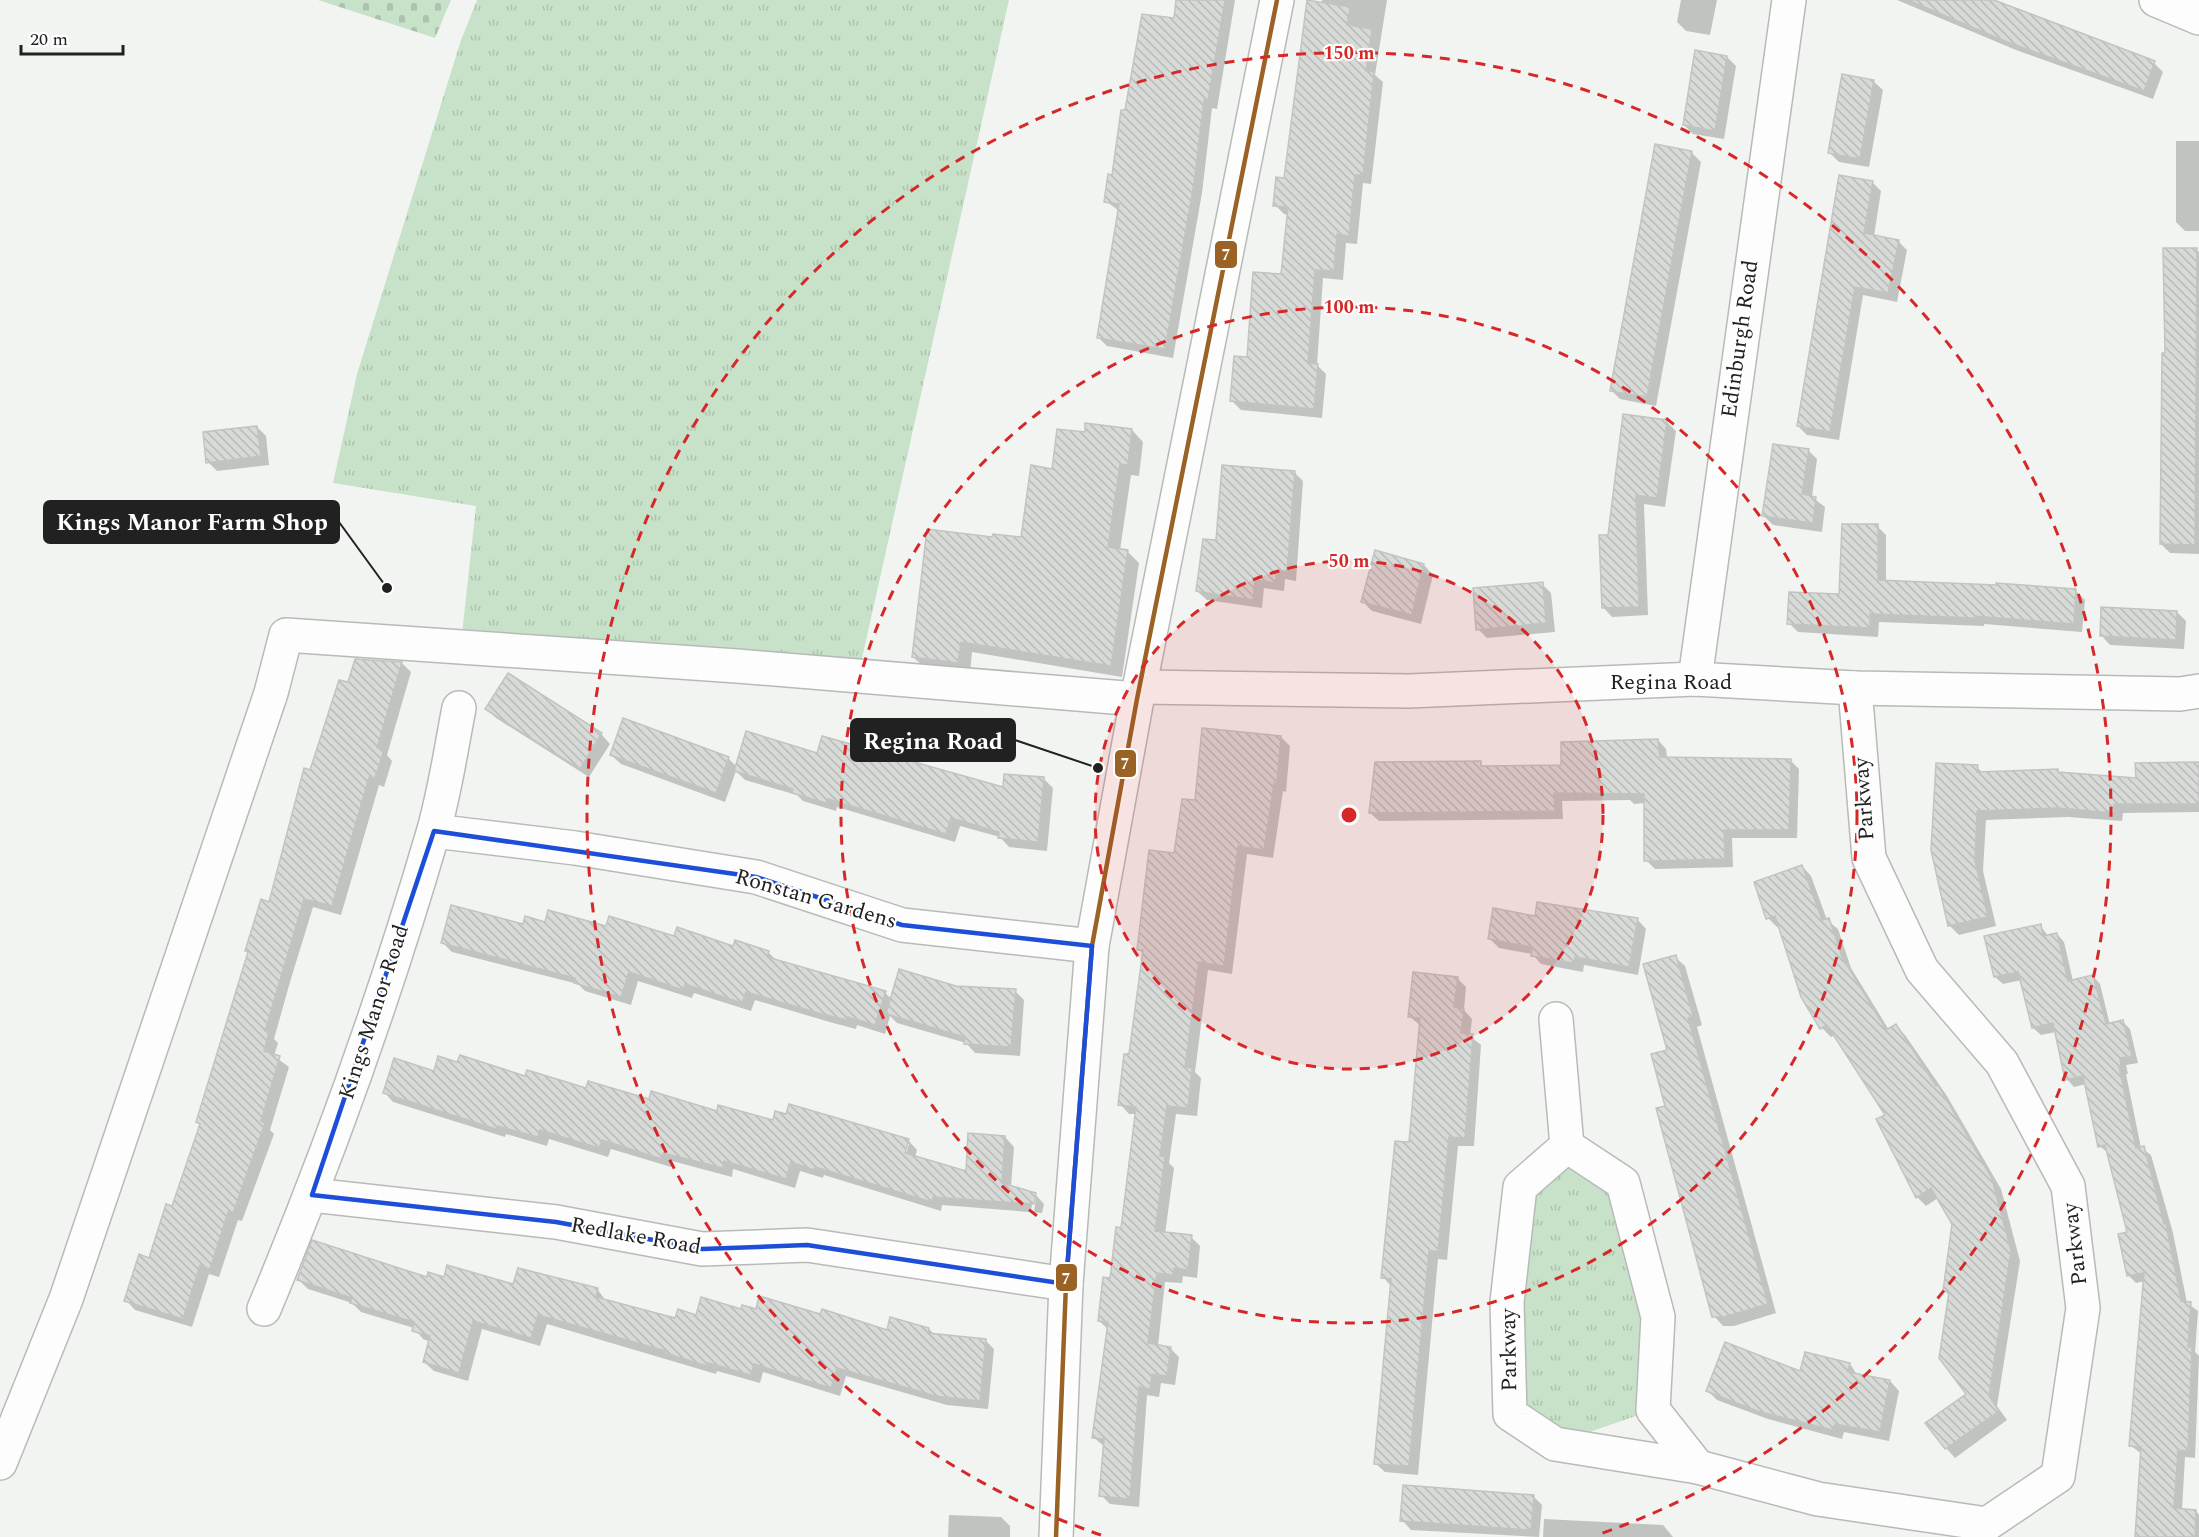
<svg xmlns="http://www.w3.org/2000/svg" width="2199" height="1537" viewBox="0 0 2199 1537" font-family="Spectral,serif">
  <defs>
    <pattern id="grass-tufts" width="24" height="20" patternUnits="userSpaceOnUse" patternTransform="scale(1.5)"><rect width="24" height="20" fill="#c8e2ca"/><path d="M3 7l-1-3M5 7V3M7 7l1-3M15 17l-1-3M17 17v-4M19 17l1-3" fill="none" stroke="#acc2ad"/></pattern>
    <pattern id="cemetery-stones" width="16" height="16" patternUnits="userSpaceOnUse" patternTransform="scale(1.5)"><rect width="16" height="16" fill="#c8e2ca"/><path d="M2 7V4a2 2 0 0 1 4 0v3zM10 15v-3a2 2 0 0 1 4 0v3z" fill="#acc2ad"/></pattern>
    <pattern id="building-back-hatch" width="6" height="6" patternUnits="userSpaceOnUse" patternTransform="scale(1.5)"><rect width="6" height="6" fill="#d8dad8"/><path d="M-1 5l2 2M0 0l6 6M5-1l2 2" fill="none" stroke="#b9bbb9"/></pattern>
  </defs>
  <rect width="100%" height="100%" fill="#f2f4f2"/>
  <g fill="url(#grass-tufts)">
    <path d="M477,0H1009L861,663L462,634L476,506L333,483L357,374L461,40Z"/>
    <path d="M1567,1146L1623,1183L1658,1317L1653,1410L1555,1444L1510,1414L1520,1187Z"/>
  </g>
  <path fill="url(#cemetery-stones)" d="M318,0H451L435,38Z"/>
  <g fill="#0003" fill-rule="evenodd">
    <path d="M1178,0H1235L1217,109L1212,108L1202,193L1173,358L1107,346L1098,337L1119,211L1106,201L1127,112L1176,20Z"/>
    <path d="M1322,0H1387L1375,75L1383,82L1371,184L1363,183L1357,244L1346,243L1343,280L1323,278L1317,365L1326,374L1322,418L1241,410L1232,401L1283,276L1289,215L1284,214L1275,205L1285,180Z"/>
    <path d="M1681,0H1717L1710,35L1686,31L1677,22Z"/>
    <path d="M1897,0H1986L2154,63L2163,72L2153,99L2016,50Z"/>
    <path d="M1727,57L1736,66L1724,139L1693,134L1684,125Z"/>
    <path d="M1873,81L1883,90L1869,167L1839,162L1829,152Z"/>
    <path d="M2176,141H2199V231H2185L2176,222Z"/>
    <path d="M1692,153L1701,162L1656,406L1620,399L1611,390Z"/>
    <path d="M1872,182L1881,191L1874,236L1898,241L1907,250L1897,302L1863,295L1839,440L1807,435L1798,426Z"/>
    <path d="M2197,250L2199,252V554L2170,553L2161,544L2166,355Z"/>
    <path d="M1667,422L1676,431L1665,507L1644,504L1648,615L1612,617L1603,607L1609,536Z"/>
    <path d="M257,427L266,436L269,465L217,471L208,462Z"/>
    <path d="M1132,430L1143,442L1139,476L1131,475L1120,550L1127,551L1139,563L1122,677L972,652L970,674L925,668L913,657L994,539H1022L1054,470L1086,433Z"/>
    <path d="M1808,450L1817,459L1812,497L1825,507L1822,532L1773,525L1764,516Z"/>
    <path d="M1294,472L1303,481L1296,581L1285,579L1284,591L1264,588L1262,608L1207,600L1197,591L1218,542Z"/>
    <path d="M1877,526L1886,535V582L2076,591L2085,600L2082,632L1984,624V626L1879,622L1878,637L1798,632L1789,623L1841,596Z"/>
    <path d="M1424,565L1433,575L1421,624L1372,611L1363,602Z"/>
    <path d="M1542,584L1551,593L1555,632L1487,638L1478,629Z"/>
    <path d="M2177,612L2186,621L2184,649L2110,645L2101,635Z"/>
    <path d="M402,663L411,672L387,755L392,761L384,787L379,785L341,915L313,907L290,982L274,1039L278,1043L274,1056L289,1067L270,1130L274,1134L242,1221L238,1220L219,1277L209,1274L192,1327L135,1310L126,1300L150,1260L173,1208L311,772L349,684Z"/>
    <path d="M508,675L601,734L610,744L589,777L496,718L487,709Z"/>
    <path d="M1281,737L1290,746L1286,792L1283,791L1273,858L1247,854L1232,974L1208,970L1195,1072L1201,1078L1197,1116L1176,1114L1169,1163L1174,1168L1165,1234L1191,1237L1200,1246L1197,1278L1183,1276L1182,1283L1165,1282L1158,1346L1170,1348L1179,1357L1175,1385L1161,1383L1159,1397L1147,1395L1139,1507L1110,1504L1101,1495L1105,1447L1093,1437L1109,1330L1099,1321L1122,1229L1137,1114H1129L1120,1104L1130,1056L1144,955L1138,949L1197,802Z"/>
    <path d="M1658,740L1666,749L1667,758L1790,760L1799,769L1797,838H1732L1733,867L1655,869L1646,860V803L1634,804L1630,800L1562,801L1563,819L1379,821L1370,813L1480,763L1484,767H1563Z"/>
    <path d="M611,755L728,758L737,767L818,755L1004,789L1044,779L1053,788L1047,851L1009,847L1000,837L960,826L955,842L837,807L836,811L803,801L797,795L745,780L736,771L725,802L621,764Z"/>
    <path d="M2199,765V812L2123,813L2122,821L2068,817L1986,820L1983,871L1996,926L1959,935L1949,925L1977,767L1983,773L2057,771L2060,774L2137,780Z"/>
    <path d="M1802,866L1811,876L1827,920L1838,929L1851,968L1889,1030L1896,1026L1905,1035L1947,1096L2001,1189L2020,1261L1997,1406L2007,1420L1955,1458L1946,1448L1968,1394L1950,1296L1944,1290L1953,1224L1938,1198L1926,1206L1917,1197L1887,1115L1835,1035L1831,1037L1822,1028L1780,926L1777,927L1768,918Z"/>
    <path d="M1536,917L1637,919L1646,929L1638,975L1584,965L1583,972L1541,964L1532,954L1499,948L1489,938Z"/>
    <path d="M546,923L607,928L768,952L777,961L885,993L892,999L956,987L1015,991L1024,1000L1020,1056L975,1053L966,1043L897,1023L890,1016L885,1034L857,1025L856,1029L833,1023L755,1000L751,1011L694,993L692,998L638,981L631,1005L585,991L578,984L452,952L443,943Z"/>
    <path d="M2040,925L2048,936L2057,934L2064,942L2073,981L2093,976L2100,984L2110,1025L2123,1022L2130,1029L2138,1063L2126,1065L2128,1074H2126L2141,1148L2151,1155L2173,1233L2187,1303L2198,1311L2195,1352L2199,1356L2195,1458L2185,1457L2182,1510L2196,1511L2199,1515V1537H2135L2142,1454L2131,1446L2145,1281L2136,1283L2128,1275L2129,1233L2109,1153L2099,1146L2086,1084L2074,1087L2067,1079L2056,1032L2041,1035L2033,1028L2022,980L2003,984L1995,977Z"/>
    <path d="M1675,957L1685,966L1702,1025L1697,1027L1776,1313L1734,1326H1723L1714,1316L1667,1107Z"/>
    <path d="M1457,978L1466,987L1464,1010L1472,1019L1470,1036L1481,1045L1474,1146H1458L1447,1260L1438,1259L1418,1475L1385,1472L1375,1463L1392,1287L1383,1277L1411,1144L1421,1026L1410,1017Z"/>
    <path d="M435,1073L526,1078L718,1113L908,1140L917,1150L915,1157L967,1173L1005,1137L1014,1147L1011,1187L1035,1194L1044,1204L1042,1213L942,1205L941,1211L824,1175L823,1178L800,1171L795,1188L733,1169L732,1177L672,1161L671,1167L611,1149L608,1157L549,1139L547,1146L506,1134L505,1137L393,1102L384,1092ZM906,1144H909L904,1160ZM1033,1198H1036L1034,1212L1031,1211Z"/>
    <path d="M519,1269L598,1290L606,1301L676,1320L757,1311L821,1316L888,1331L929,1329L935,1335L985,1340L994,1349L988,1409L947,1405L846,1376L840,1396L763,1372L760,1383L717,1371L716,1374L547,1324L540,1346L482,1329L468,1381L434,1371L424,1362L430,1342L423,1339L414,1328L361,1312L352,1303L308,1289L299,1280L445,1279L514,1286Z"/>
    <path d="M1850,1364L1858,1376L1890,1381L1899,1391L1889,1441L1844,1432L1842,1439L1768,1419L1717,1400L1708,1391Z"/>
    <path d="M1533,1496L1542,1505L1539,1537L1411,1530L1402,1520Z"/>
    <path d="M949,1515L1001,1517L1010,1526V1537H948Z"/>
    <path d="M1544,1519L1663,1525L1673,1537H1543Z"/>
  </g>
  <g fill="url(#building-back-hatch)" stroke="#c2c4c2" stroke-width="1.5">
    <path d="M1176,0H1225L1208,100H1204L1194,183L1165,349L1097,338L1119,204L1104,202L1108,174L1112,175L1121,110H1125L1142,14L1174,18Z"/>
    <path d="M1307,0L1350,7L1347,25L1372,29L1366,71L1374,72L1363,175H1355L1349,236L1337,234L1334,271L1315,270L1308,363L1318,364L1314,409L1230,401L1234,356L1247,357L1253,272L1281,274L1288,207L1273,206L1276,177L1284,178Z"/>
    <path d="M1908,0H1994L2155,61L2144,91L2005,41Z"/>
    <path d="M1695,50L1727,56L1715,131L1683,125Z"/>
    <path d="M1842,74L1874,80L1860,159L1828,153Z"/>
    <path d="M1655,144L1692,151L1647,397L1610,391Z"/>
    <path d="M1839,175L1873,181L1864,233L1899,240L1888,293L1855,287L1830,432L1797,426Z"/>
    <path d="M2163,248H2197L2195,545L2160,544L2162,353H2165Z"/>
    <path d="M1623,414L1667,420L1657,498L1636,495L1639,607L1602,608L1599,535H1608Z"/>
    <path d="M1085,423L1132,429L1128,465L1120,464L1108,547L1128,550L1111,666L961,642L958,663L912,657L927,529L992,537L993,534L1021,537L1031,465L1052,469L1057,429L1085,432Z"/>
    <path d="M257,426L261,456L206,463L203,432Z"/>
    <path d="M1773,444L1809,449L1802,494L1816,497L1813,523L1762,516Z"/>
    <path d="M1222,465L1295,471L1287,572L1277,571L1275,583L1255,580L1253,600L1196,591L1203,539L1216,540Z"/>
    <path d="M1842,524H1878V580L1996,585V583L2076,589L2074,624L1975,616V618L1870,614V628L1787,624L1789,592L1839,594Z"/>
    <path d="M1375,550L1424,564L1412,615L1361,602Z"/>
    <path d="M1543,582L1546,623L1476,630L1473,588Z"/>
    <path d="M2101,607L2177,611L2176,640L2100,636Z"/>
    <path d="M355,659L402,662L377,748L384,750L375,778L369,777L332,906L304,899L265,1031L269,1032L264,1051L280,1056L261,1121L265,1123L233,1213L228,1212L210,1269L200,1265L183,1319L124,1301L139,1254L149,1258L166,1204L172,1206L200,1124L196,1122L248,952L245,951L261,899L269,902L304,768L310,770L339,680L348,682Z"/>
    <path d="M508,673L602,733L580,769L485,709Z"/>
    <path d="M623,718L729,757L716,793L610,755Z"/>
    <path d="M1202,728L1281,736L1277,783H1274L1264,850L1238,846L1224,966L1199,962L1185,1067L1192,1068L1188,1108L1167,1106L1160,1156L1165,1157L1155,1231L1192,1235L1188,1270L1174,1268L1173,1275L1157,1273L1148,1343L1171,1347L1167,1376L1152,1374L1150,1389L1139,1387L1130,1499L1099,1496L1104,1439L1092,1438L1108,1322L1098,1321L1103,1277L1110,1278L1116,1227L1121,1228L1136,1107L1118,1105L1124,1054H1129L1143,950H1137L1149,850L1174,853L1182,799L1195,800Z"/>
    <path d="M746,731L817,753L822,736L1003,787L1004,774L1044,777L1038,842L998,838L999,832L951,818L946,834L828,799L826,803L792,793L793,789L734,771Z"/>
    <path d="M1658,739L1660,757L1791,759L1789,830H1724L1725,859L1654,861H1644V794L1554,793L1555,811L1369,813L1375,762L1481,761V766L1561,765V742Z"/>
    <path d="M2199,762V804H2114V813L2058,808L1977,811L1975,861L1988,917L1948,926L1931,850L1936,763L1978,765L1977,772L2058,769V772L2136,778L2135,763Z"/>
    <path d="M1802,865L1822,920L1829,918L1842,957L1886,1030L1896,1024L1936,1086L1938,1085L1992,1179L2011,1251L1989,1396L1999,1411L1945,1449L1925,1423L1966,1394L1939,1358L1949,1292L1943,1291L1952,1224L1931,1188L1916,1198L1876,1119L1885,1115L1827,1025L1820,1029L1801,997L1775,916L1766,919L1754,882Z"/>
    <path d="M1537,902L1638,918L1629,967L1575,957L1574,963L1531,956L1532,947L1488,939L1493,908L1535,916Z"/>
    <path d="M451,905L523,924L525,916L545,922L548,910L606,926L609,916L674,936L677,927L733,946L735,940L769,951L767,957L886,991L875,1025L848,1017L847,1020L822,1014L746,992L742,1003L685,984L683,990L629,972L621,997L574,983L575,978L441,943Z"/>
    <path d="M2041,924L2043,936L2057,933L2068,981L2093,975L2106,1024L2123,1020L2132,1056L2120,1058L2121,1066L2119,1067L2136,1148L2144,1146L2164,1224H2166L2181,1301L2191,1302L2188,1347H2192L2188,1451L2178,1450L2174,1508L2196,1510L2195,1537H2135L2141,1447L2129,1446L2144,1273L2127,1276L2118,1234L2127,1232L2105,1145L2098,1147L2083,1076L2065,1080L2053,1023L2032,1028L2018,972L1994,977L1984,936Z"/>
    <path d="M1676,955L1693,1016L1688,1018L1768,1304L1724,1317H1712L1656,1108L1665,1106L1651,1054L1667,1050L1643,964Z"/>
    <path d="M899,969L956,986L1016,989L1011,1047L964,1044L965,1037L886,1014Z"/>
    <path d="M1413,972L1458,977L1454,1007L1464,1009L1461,1033L1473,1034L1465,1138L1449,1137L1438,1251H1429L1409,1466L1374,1464L1391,1279L1381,1278L1395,1141L1409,1142L1420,1018L1408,1017Z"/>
    <path d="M460,1055L525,1076L527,1070L586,1088L588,1081L649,1099L651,1091L717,1111L718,1105L773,1120L775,1111L786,1114L789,1104L909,1139L905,1153L966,1171L968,1133L1005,1136L1002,1183L1036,1193L1034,1204L933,1197L932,1202L815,1167L814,1170L791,1162L786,1179L724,1161L723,1168L663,1153L662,1159L602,1140L599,1148L540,1130L538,1137L497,1126L496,1129L383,1093L394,1058L434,1071L438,1056L457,1062Z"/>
    <path d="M312,1240L427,1277L428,1272L444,1277L447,1265L513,1284L518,1268L598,1288L596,1297L675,1318L678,1309L696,1315L701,1297L741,1309L742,1305L756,1309L759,1296L820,1314L822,1309L887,1330L890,1317L929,1328L928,1333L986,1339L980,1401L936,1396L837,1368L831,1388L754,1364L751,1375L708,1363L707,1366L665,1353L666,1351L538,1315L531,1338L473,1321L459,1373L423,1362L430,1336L412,1331L414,1322L350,1303L352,1298L297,1280Z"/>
    <path d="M1725,1342L1800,1371L1805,1352L1850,1363L1848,1372L1890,1380L1880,1432L1835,1424L1833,1430L1757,1411L1706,1391Z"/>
    <path d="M1403,1485L1534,1495L1531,1530L1400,1521Z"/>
  </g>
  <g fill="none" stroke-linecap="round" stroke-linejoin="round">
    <defs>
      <g id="street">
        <path d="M2156,0L2199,18"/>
        <path d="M1695,679L1789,0"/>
        <path d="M1142,687L1409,691L1695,679L1855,688L2180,694L2199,691"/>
        <path d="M434,831L575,848L756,877L902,925L1092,946"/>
        <path d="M1556,1019L1567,1146"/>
        <path d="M1567,1146L1623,1183L1658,1317L1653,1410L1698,1467L1818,1499L1987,1524L2058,1476L2083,1308L2068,1186L2002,1063L1922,970L1869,858L1855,688"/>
        <path d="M1567,1146L1520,1187L1507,1302L1510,1414L1555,1444L1698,1467"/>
        <path d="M312,1195L556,1222L702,1249L807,1245L1066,1284"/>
        <path d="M264,1309C329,1154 386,994 433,833C445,792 451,749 459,708"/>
        <path d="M0,1463L66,1299L271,693L286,635L737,666L1137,699"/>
      </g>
      <path id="secondary" d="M1056,1537L1066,1284L1092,946L1137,699L1277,0"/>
    </defs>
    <use href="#street" stroke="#b8bab8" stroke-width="36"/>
    <use href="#secondary" stroke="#b8bab8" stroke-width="36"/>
    <use href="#street" stroke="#fdfdfd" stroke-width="33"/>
    <use href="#secondary" stroke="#fdfdfd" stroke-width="33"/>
    <defs>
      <path id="bus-1" d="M1056,1537L1066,1284L1092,946L1137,699L1277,0"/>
    </defs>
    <use href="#bus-1" stroke="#fff" stroke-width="9"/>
    <use href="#bus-1" stroke="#9a6325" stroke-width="4.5"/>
  </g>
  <path fill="none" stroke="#1d4ed8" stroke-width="4.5" stroke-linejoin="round" d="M434,831L756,877L902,925L1092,946L1066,1284L807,1245L702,1249L556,1222L312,1195Z"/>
  <circle cx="1349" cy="815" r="254" fill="#d62828" fill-opacity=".12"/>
  <g fill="none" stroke="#d62828" stroke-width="3" stroke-dasharray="10 8">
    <circle cx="1349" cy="815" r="254"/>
    <circle cx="1349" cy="815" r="508"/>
    <path d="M1101 1535A762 762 0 1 1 1597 1535"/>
  </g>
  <g text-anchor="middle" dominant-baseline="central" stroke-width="4.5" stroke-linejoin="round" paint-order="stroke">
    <g font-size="22" fill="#202120" stroke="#fff">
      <text transform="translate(1740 339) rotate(-82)">Edinburgh Road</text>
      <text x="1671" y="682">Regina Road</text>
      <text transform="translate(1864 799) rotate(-94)">Parkway</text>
      <text transform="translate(816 899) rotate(16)">Ronstan Gardens</text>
      <text transform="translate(374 1012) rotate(-72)">Kings Manor Road</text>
      <text transform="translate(636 1236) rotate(10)">Redlake Road</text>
      <text transform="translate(2075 1244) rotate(-97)">Parkway</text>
      <text transform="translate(1509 1350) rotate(-91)">Parkway</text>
    </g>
  </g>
  <circle cx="1349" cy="815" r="9" fill="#d62828" stroke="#fff" stroke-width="3"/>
  <g font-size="18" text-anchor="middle" font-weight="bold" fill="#d62828" stroke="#fff" stroke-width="4.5" stroke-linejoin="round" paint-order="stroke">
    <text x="1349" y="59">150 m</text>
    <text x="1349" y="313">100 m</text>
    <text x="1349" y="567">50 m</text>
  </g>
  <path fill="none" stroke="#202120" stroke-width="2" d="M387 588L339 522M1098 768L1015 740"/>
  <g fill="#202120" stroke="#fff" stroke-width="2">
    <circle cx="387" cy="588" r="6"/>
    <circle cx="1098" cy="768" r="6"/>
  </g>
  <g fill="#202120" stroke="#202120" stroke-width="2">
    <rect x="44" y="501" width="295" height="42" rx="6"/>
    <rect x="851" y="719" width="164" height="42" rx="6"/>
  </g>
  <g font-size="24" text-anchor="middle" font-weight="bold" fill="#fff">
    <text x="192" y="530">Kings Manor Farm Shop</text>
    <text x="933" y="749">Regina Road</text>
  </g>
  <g stroke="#fff" stroke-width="2">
    <rect x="1214" y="240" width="24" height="29" rx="6" fill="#9a6325"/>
    <rect x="1114" y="749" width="23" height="29" rx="6" fill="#9a6325"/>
    <rect x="1055" y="1263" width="23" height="29" rx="6" fill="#9a6325"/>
  </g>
  <g font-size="16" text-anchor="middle" font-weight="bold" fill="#fff">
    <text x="1226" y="260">7</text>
    <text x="1125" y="769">7</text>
    <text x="1066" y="1284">7</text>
  </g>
  <path d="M21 45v9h102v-9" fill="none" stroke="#202120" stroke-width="3"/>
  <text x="30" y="45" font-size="18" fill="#202120" stroke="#ffffff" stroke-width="4.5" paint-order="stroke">20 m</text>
</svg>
